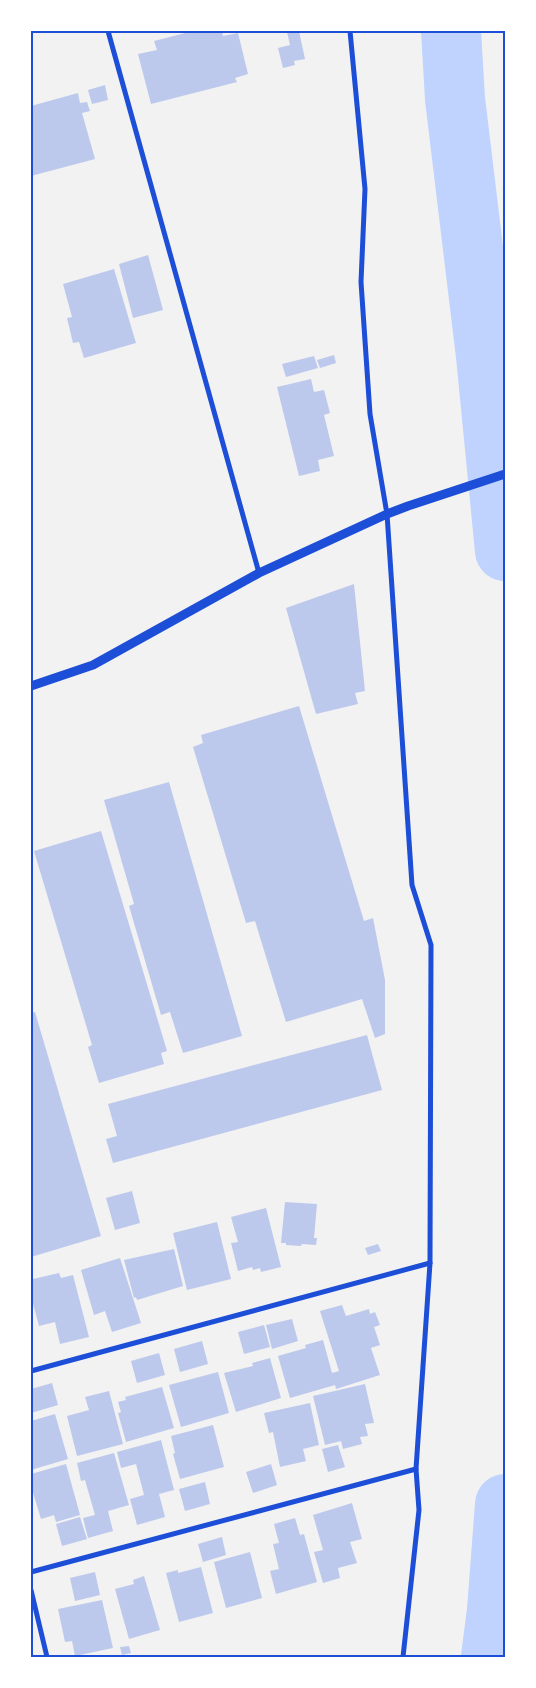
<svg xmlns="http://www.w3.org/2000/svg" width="536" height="1688" viewBox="0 0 536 1688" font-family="'Archivo Narrow',sans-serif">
  <rect width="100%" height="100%" fill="#f2f2f2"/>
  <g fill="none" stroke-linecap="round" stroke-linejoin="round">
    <g stroke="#bfd3fe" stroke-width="60">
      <path d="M451,31L455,99L486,356L505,551"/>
      <path d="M491,1657L497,1610L505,1504"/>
    </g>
  </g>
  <g fill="#bdc9ec">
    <path d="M193,31H222L223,36L238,33L248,74L235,78L237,82L151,104L138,54L157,50L154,41Z"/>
    <path d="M289,31H299L305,59L294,61L295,65L283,68L278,48L290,45L287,32Z"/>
    <path d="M105,85L108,100L92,104L88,90Z"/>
    <path d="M78,93L80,103L87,102L90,111L82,113L95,159L31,176V106Z"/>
    <path d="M148,255L163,310L133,318L119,264Z"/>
    <path d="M114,269L136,343L84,358L79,342L73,343L67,318L72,317L63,284Z"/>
    <path d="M334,355L336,363L320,368L317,360Z"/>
    <path d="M314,356L318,368L286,377L282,364Z"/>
    <path d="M311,379L314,392L324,390L330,413L324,415L334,456L318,460L320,471L299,476L277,387Z"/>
    <path d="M354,584L365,691L355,693L358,704L316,714L286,608Z"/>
    <path d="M299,706L364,921L373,918L385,980V1034L375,1038L362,999L286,1022L255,921L246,923L193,747L203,743L201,735Z"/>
    <path d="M169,782L242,1036L183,1053L170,1012L161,1015L129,906L134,904L104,800Z"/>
    <path d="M101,831L167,1051L161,1053L164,1064L99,1083L88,1047L92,1045L34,851Z"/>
    <path d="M35,1012L101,1236L31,1257V1013Z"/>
    <path d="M367,1035L382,1090L113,1163L106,1139L117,1136L108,1104Z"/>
    <path d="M132,1191L140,1223L115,1230L106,1198Z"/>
    <path d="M285,1202L317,1204L314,1238H317L316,1245L302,1244L301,1246L286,1245V1243H281Z"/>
    <path d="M266,1208L281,1267L261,1272L260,1268L253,1270L252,1267L238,1271L231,1243L238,1242L231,1217Z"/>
    <path d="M217,1222L231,1279L187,1290L173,1233Z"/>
    <path d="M378,1244L381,1251L368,1255L365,1248Z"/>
    <path d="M174,1249L183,1286L137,1300L136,1297L134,1298L124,1260Z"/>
    <path d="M120,1258L141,1323L112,1332L105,1311L94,1315L81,1270Z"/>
    <path d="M59,1273L61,1278L73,1275L89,1337L60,1344L55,1322L39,1326L31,1296L33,1279Z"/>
    <path d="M342,1305L346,1316L369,1309L370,1314L375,1312L380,1325L374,1327L380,1345L371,1348L380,1375L336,1389L335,1385L290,1398L278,1356L306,1348L305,1345L323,1340L332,1373L339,1371L320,1311Z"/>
    <path d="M292,1319L298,1341L272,1349L266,1325Z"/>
    <path d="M264,1325L270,1347L244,1354L238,1332Z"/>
    <path d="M202,1341L208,1364L180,1372L174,1349Z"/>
    <path d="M159,1353L165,1375L137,1383L131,1361Z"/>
    <path d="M270,1358L281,1398L236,1412L224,1373L253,1366L252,1363Z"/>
    <path d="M218,1372L229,1413L181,1427L169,1385Z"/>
    <path d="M52,1383L58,1405L31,1413V1389Z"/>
    <path d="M365,1384L374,1423L365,1424L368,1436L360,1437L362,1444L343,1449L341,1441L325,1445L313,1396Z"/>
    <path d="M162,1387L174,1428L126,1442L118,1413L121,1412L118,1402L126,1400L125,1397Z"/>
    <path d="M109,1391L123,1444L77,1456L67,1416L89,1410L85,1397Z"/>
    <path d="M310,1403L319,1445L303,1449L306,1461L280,1467L273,1432L269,1433L264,1413Z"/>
    <path d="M55,1414L68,1459L31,1470V1421Z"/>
    <path d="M213,1425L224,1467L180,1479L173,1454L175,1453L171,1436Z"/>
    <path d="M161,1440L174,1490L159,1494L165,1517L137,1525L130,1499L144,1495L136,1464L121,1468L117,1452Z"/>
    <path d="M338,1445L345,1467L328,1472L322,1449Z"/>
    <path d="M114,1453L129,1505L108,1511L113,1531L88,1538L83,1518L95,1515L85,1480L81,1481L77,1463Z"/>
    <path d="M66,1464L80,1515L56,1522L54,1515L41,1519L31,1486V1474Z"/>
    <path d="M271,1464L277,1485L253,1493L246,1472Z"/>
    <path d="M205,1482L210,1504L185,1511L179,1489Z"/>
    <path d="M352,1503L362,1539L350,1542L357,1563L338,1568L340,1578L323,1583L314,1552L323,1550L313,1515Z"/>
    <path d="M80,1517L87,1539L62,1546L56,1524Z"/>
    <path d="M295,1518L300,1535L304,1534L317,1582L276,1594L270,1571L279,1569L273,1544L279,1543L274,1524Z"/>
    <path d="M222,1537L226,1555L203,1562L198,1544Z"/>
    <path d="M250,1552L262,1598L226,1608L214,1562Z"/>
    <path d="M201,1567L213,1613L179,1622L166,1573L178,1570V1573Z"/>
    <path d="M95,1572L100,1595L75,1601L70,1578Z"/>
    <path d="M144,1576L160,1630L129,1639L115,1589L134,1584L133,1580Z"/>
    <path d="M102,1600L113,1648L75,1656L72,1641L65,1642L58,1609Z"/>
    <path d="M129,1646L131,1653L122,1655L120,1647Z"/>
  </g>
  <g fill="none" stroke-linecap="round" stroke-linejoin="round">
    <g stroke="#1d4ed8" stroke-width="5">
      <path d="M108,31L259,573"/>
      <path d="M350,31L365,189L361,282L370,414L387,514L412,885L431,945L430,1263L416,1469L419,1510L403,1657"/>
      <path d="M31,1371L430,1263"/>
      <path d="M31,1572L416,1469"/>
      <path d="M31,1590L47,1657"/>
    </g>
    <path stroke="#1d4ed8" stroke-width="9" d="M31,686L93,665L259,573L387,514L408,506L505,474"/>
  </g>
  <rect width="536" height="1688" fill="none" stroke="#ffffff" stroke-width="65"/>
  <rect x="32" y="32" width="472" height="1624" fill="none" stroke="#1d4ed8" stroke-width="2"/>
</svg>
